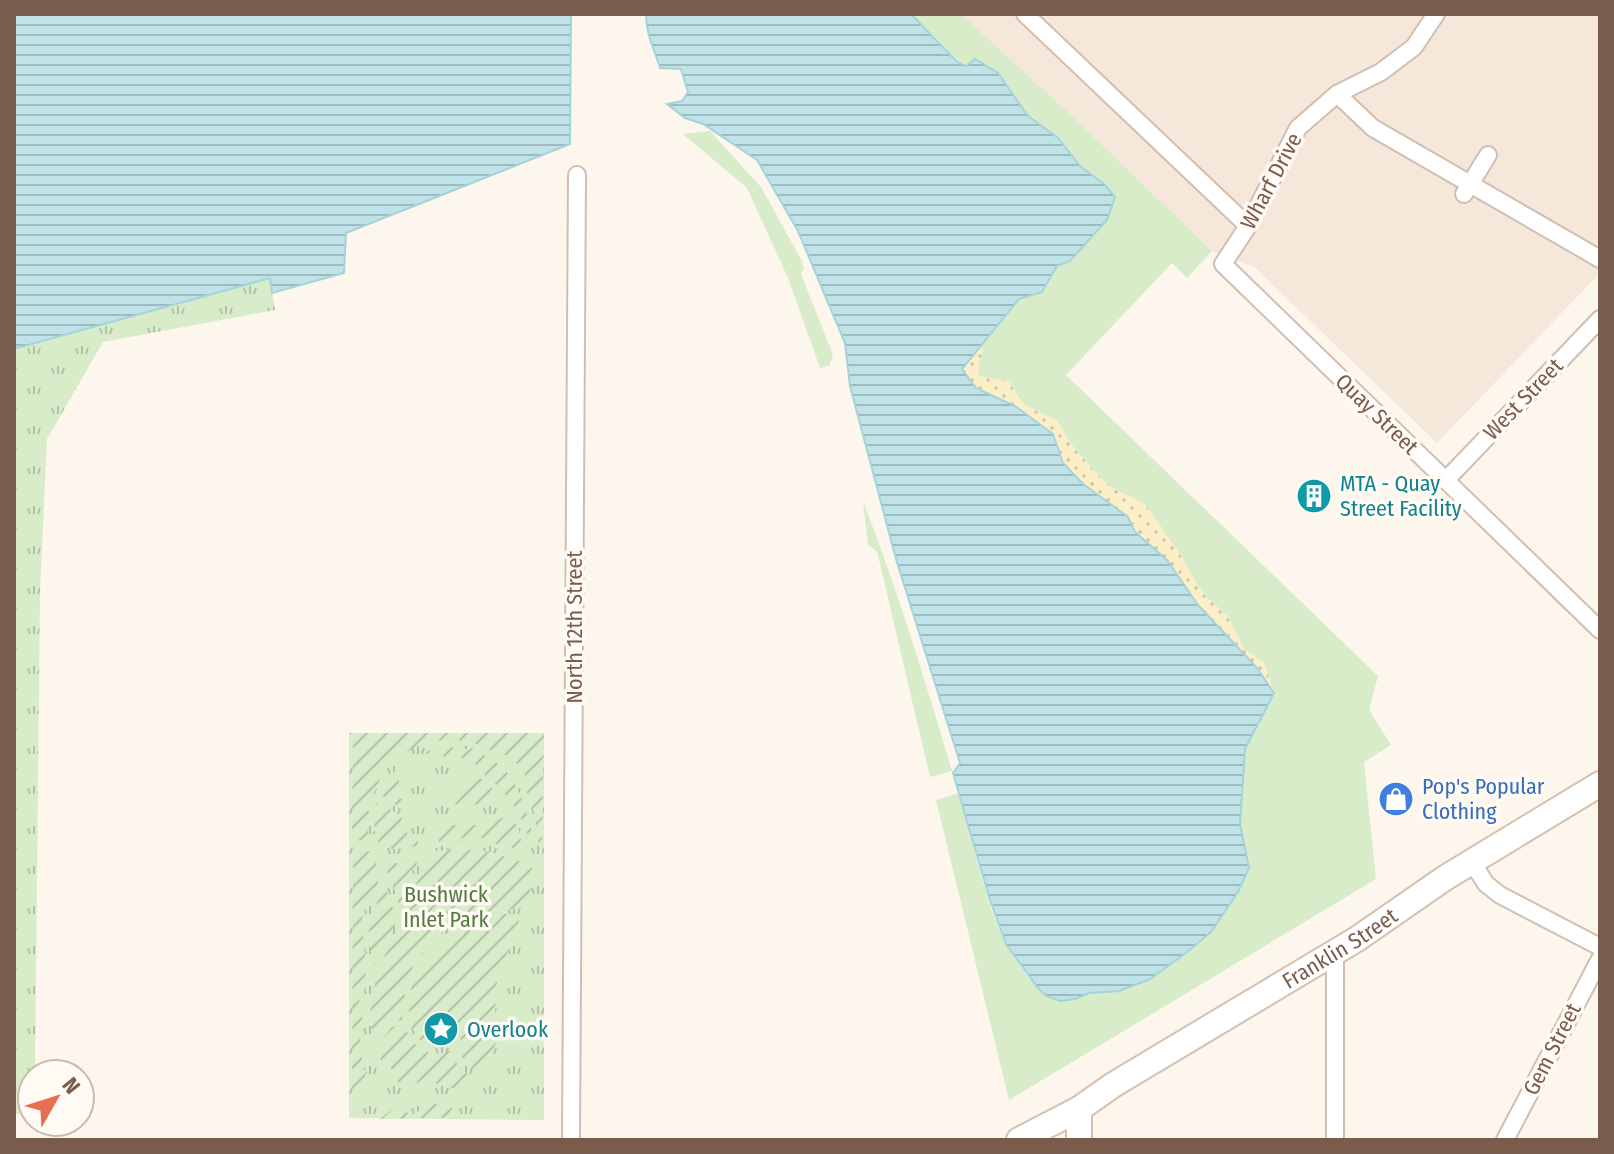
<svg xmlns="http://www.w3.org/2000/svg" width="1614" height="1154" viewBox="0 0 1614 1154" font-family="'Fira Sans Condensed',sans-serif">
  <defs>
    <pattern id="sand-dots" width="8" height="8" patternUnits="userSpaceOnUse" patternTransform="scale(2)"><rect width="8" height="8" fill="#fcefc7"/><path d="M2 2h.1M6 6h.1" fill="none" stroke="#d1c5a4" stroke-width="1.8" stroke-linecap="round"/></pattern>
    <pattern id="park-tufts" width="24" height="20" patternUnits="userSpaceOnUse" patternTransform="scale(2)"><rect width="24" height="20" fill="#d8ecc9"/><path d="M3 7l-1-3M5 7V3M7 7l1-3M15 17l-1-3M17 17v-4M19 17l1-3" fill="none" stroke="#b4c2a5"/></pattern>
    <pattern id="garden-furrows" width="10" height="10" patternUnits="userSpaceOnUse" patternTransform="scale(2)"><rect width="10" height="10" fill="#d8ecc9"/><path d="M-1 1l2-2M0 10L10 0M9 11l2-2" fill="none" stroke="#b4c2a5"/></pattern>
    <pattern id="water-rules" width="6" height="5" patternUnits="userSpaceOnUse" patternTransform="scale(2)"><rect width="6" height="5" fill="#bfe3e8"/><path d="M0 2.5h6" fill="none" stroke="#a0bbbe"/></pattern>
  </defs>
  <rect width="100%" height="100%" fill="#fdf6ec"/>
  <path fill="#f5e8da" d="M961,14H1600V273L1437,443L1254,267L1212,251L1069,113Z"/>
  <g fill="#d8ecc9">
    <path d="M911,14H961L1069,113L1212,251L1187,278L1172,263L1066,375L1378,676L1369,710L1391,745L1364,762L1376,879L1009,1100L936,800L959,793C973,842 983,895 1005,942C1014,959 1032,983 1046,996L1075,999L1089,993L1119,991L1150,979L1211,932L1249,868L1240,824L1245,749L1274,693L1264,663L1244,649L1227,616L1203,594L1179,553L1145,504L1108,486L1073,447L1057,421L1023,404L1009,382L978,376L979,362L983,353L980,346L1019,299L1042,292L1057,266L1070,261L1104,184L1080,166L1058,138L1028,116L998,73L957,62Z"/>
    <path d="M710,131L761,187L802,261L804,269L801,274L833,355L829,366L820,368L788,278L747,188L683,134Z"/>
    <path d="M863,501C897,589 925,680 952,771L930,777L877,551L868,545Z"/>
  </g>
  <path fill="url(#sand-dots)" d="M980,346L983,353L979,362L978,376L1009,382L1023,404L1057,421L1073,447L1108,486L1145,504L1179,553L1203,594L1227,616L1244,649L1264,663L1274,693L1257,668L1198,605L1167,560L1135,532L1128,517L1082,483L1063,463L1053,434L1015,406L976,388L962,369Z"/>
  <g fill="url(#park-tufts)">
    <path d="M270,278L275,310L103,342L47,439L40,592L35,1074H32V1115L14,1114V350Z"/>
    <path d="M349,733H544V1120L349,1118Z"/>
  </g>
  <g fill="url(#garden-furrows)">
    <path d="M353,733H544L542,855H540L535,816L523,781L526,777C521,768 513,756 503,754L500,756C465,733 429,734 395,760L391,759L377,777L380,779L369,805L368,841L352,840Z"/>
    <path d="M444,747C492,747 515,771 527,815C530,826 534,835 531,845C519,808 510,795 479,770L481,767L454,754L451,758L425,753L424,752Z"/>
    <path d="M406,760H409L403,775L399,776V798L403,799V810L380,794L392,774Z"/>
    <path d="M472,776C482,776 490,786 497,793V798C479,806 465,807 446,802L445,797L450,800L458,788L465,783L463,779Z"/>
    <path d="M379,802L399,815L403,820L400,823L413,841L417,839L419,846L393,849L380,846L374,829L376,804Z"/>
    <path d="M511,814L519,830L522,847L519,849L493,843L492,838H460L459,841L439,842L436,825L440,822C468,829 485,826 511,814Z"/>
    <path d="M455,849L491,852L532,866L529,905L457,922L435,938L414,964L406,984L402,1020C390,1019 382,1029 374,1038L371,1025L370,1013L377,971L401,923L429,852Z"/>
    <path d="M373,851C379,873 381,883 372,904L367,903L361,922L359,935H363L366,968L364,991H360L358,1013L362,1014L364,1036L360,1037L363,1069L366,1070L364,1082L352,1098L353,853Z"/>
    <path d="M415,861L417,863L414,870H410L400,896L403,898L399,906L392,882L384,865L385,863H405Z"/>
    <path d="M384,884L397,920L374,966L368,939L370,921Z"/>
    <path d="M504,914H514L519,921L499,975L496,987L495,1015L500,1033L491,1055L484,1065L477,1069L469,1067L463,1061L460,1043L461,1039L453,1031L444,1029L442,1023L438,1024V1029L430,1027L432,1030L426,1033L422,1042C394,1014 415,962 441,941C460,925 481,919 504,914Z"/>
    <path d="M403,1025C414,1046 423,1059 450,1051C456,1064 461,1071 473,1077C454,1094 449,1089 428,1079L406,1086L399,1084L388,1063L382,1064L377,1046L392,1027Z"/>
    <path d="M431,1103L451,1106L456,1119L427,1116L425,1118L380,1119L391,1110L414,1114Z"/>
  </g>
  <g fill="url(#water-rules)" stroke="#a5d3da" stroke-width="2">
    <path d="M14,14H571L570,144L346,233L344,273L272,293L270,278L14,349Z"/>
    <path d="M646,14H911L957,62L966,66L975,59L998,73L1028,116L1058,138L1080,166L1104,184L1115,197L1107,220L1070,261L1057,266L1042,292L1019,299L962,369L976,388L1015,406L1053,434L1063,463L1082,483L1128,517L1135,532L1167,560L1198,605L1257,668L1274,693L1245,749L1240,824L1249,868L1238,892L1211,932L1186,953L1150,979L1119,991L1089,993L1075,999L1060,1001L1046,996L1038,988L1006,944L989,897L953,773L960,763L896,559L850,386L845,343L798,231L757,160L703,124L685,118L667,104L682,101L688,92L681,69L660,68C654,48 646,35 646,14Z"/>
  </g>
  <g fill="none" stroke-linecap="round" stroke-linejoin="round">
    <defs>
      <g id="street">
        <path d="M1025,14L1248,226"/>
        <path d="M1436,14L1414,47L1381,72L1337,94L1298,128L1248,226L1223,264L1600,630"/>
        <path d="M1337,94L1373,128L1600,259"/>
        <path d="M1464,194L1488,155"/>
        <path d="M1446,480L1600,319"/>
        <path d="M1472,862L1486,884L1500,895L1600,947"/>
        <path d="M1335,952V1140"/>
        <path d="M571,1140L577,175"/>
        <path d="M1505,1140L1600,959"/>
      </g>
      <g id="secondary">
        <path id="s1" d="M1019,1140L1079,1109L1113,1085L1357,939L1445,878L1600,784"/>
        <path d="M1079,1140V1109"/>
      </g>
    </defs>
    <use href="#street" stroke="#d1beb0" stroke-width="20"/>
    <use href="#secondary" stroke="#d6c0b0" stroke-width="28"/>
    <use href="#street" stroke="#fff" stroke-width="16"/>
    <use href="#secondary" stroke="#fff" stroke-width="24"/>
  </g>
  <defs>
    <symbol id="building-disc" viewBox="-11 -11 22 22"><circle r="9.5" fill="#0f9aa8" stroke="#fffaf3"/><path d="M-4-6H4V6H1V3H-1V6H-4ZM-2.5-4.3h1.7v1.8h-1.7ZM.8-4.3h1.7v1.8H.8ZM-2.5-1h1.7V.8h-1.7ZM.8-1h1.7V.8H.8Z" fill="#fff"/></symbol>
    <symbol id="shop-disc" viewBox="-11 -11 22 22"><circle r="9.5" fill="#3f7fe0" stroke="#fffaf3"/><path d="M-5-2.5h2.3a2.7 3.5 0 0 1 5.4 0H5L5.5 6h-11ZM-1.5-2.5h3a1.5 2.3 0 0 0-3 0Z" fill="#fff"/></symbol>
    <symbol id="sight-disc" viewBox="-11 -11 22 22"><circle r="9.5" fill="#0f9aa8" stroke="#fffaf3"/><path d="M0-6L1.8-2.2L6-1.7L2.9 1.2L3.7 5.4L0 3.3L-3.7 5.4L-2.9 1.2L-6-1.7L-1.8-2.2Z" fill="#fff"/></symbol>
  </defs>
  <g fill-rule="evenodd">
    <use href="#building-disc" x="1294" y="476" width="40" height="40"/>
    <use href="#shop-disc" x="1376" y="779" width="40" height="40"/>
    <use href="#sight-disc" x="421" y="1009" width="40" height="40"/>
  </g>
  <g text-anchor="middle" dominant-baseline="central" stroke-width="7" stroke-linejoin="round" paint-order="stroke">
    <g font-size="22" fill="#7a5c4d" stroke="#fffaf3">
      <text transform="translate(1271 181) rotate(-62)">Wharf Drive</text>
      <text transform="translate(1523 399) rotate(-46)">West Street</text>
      <text transform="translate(1377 414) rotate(44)">Quay Street</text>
      <text transform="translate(574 627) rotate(-90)">North 12th Street</text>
      <text stroke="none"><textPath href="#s1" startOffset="374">Franklin Street</textPath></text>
      <text transform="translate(1552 1049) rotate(-63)">Gem Street</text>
    </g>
    <g font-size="22" fill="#0d838f" stroke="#fffaf3" text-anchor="start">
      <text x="1340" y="483">MTA - Quay<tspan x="1340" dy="25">Street Facility</tspan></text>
      <text x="467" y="1029">Overlook</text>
    </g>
    <g font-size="22" fill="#366cbe" stroke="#fffaf3" text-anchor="start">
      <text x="1422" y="786">Pop's Popular<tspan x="1422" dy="25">Clothing</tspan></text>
    </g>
    <g font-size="22" fill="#537a41" stroke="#fffaf3">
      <text x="446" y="894">Bushwick<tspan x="446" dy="25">Inlet Park</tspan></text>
    </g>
  </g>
  <rect width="1614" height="1154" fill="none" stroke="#7a5c4d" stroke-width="32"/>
  <g transform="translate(56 1098) rotate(51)"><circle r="38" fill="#fffaf3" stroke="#cabbb1" stroke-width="2"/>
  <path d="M0-6L14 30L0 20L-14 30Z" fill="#e76f51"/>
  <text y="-12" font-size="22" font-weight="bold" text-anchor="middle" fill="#7a5c4d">N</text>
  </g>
</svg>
